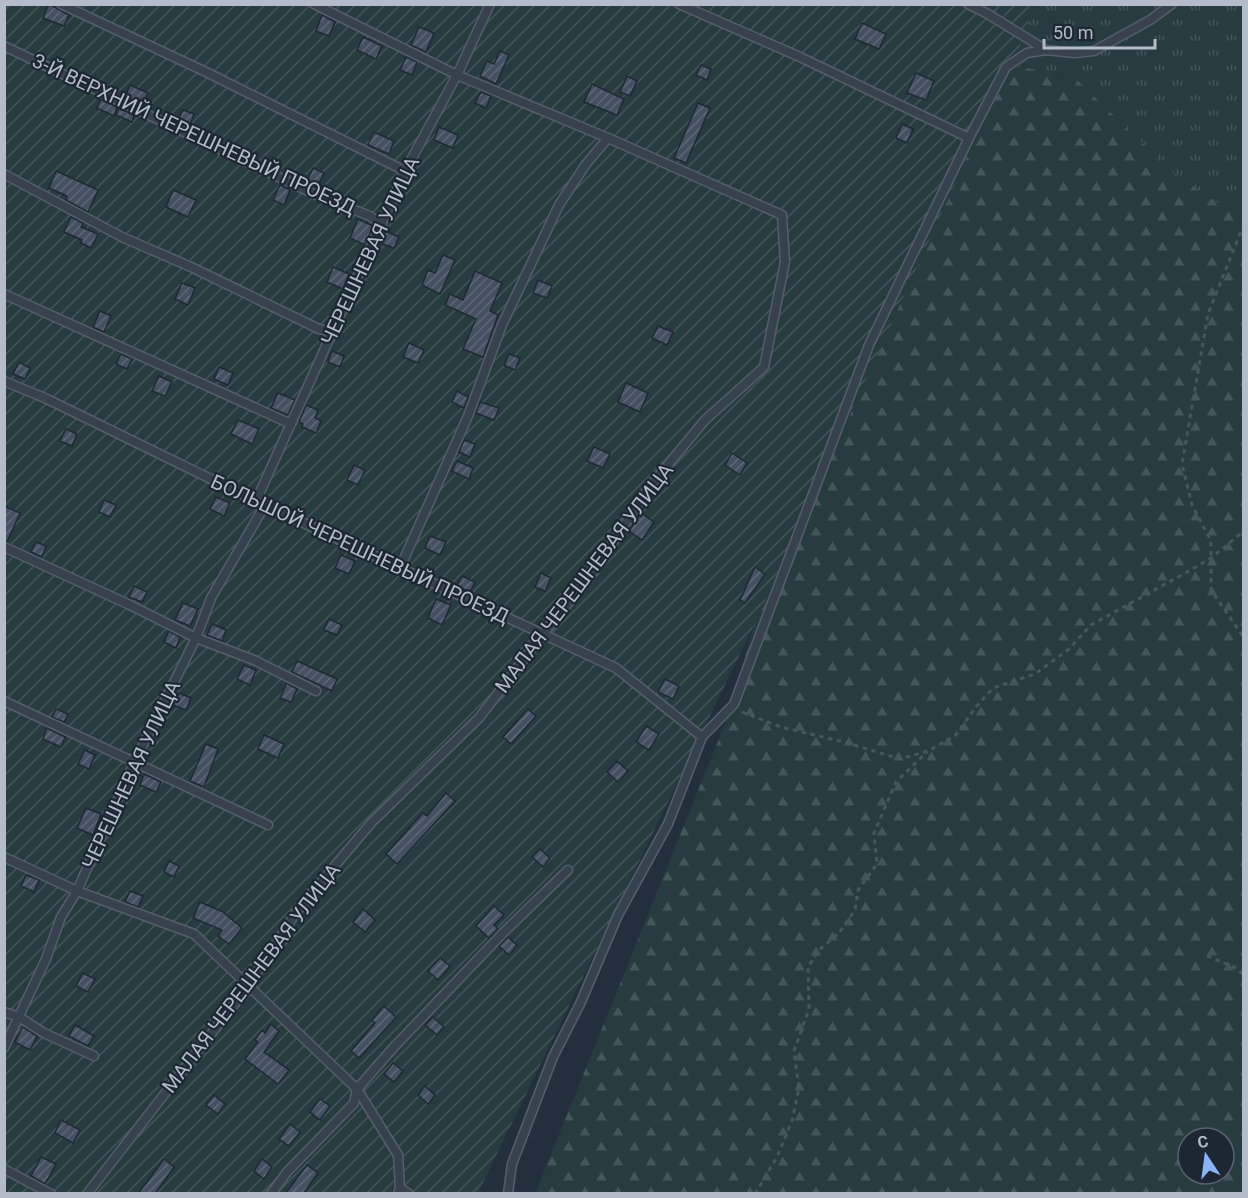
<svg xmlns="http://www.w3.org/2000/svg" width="1248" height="1198" viewBox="0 0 1248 1198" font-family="Roboto,sans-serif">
  <defs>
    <pattern id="grass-tufts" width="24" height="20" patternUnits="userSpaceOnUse" patternTransform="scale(1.5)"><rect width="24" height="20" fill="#263c3f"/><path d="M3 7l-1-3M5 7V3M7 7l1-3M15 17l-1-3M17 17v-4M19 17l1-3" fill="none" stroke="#435659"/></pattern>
    <pattern id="forest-firs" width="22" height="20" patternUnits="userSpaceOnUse" patternTransform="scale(1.5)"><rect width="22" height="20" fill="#263c3f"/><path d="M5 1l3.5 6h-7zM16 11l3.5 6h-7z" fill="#435659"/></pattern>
    <pattern id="garden-furrows" width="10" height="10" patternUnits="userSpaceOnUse" patternTransform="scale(1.5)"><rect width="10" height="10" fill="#263c3f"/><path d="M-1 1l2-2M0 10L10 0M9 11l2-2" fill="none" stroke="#435659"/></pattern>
    <pattern id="building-hatch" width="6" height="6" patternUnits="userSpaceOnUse" patternTransform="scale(1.5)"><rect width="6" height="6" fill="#455162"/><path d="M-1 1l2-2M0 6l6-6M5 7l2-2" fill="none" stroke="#5d6877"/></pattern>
  </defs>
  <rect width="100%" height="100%" fill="#242f3e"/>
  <path fill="url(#grass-tufts)" d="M1034,5H1243V221L1171,171L1072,75L1013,66Z"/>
  <path fill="url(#forest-firs)" fill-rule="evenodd" d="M1013,66L1072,75L1171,171L1243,221V1193L535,1194L727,719L754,625L981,127ZM1188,1138H1224V1174H1188Z"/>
  <path fill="url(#garden-furrows)" d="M5,5H1034L1013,66L981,127L754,625L478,1193L5,1194Z"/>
  <g fill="url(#building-hatch)" stroke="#1f2835" stroke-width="1.5">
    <path d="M49,4L69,15L64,26L43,18Z"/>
    <path d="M322,15L335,22L329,36L316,31Z"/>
    <path d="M862,23L886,34L879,49L855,39Z"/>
    <path d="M419,27L434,33L426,52L411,45Z"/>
    <path d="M363,37L382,46L376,59L357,50Z"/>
    <path d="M500,51L509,55L496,84L480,76L487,61L494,64Z"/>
    <path d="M406,57L417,62L412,75L400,70Z"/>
    <path d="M701,65L711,69L707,80L696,75Z"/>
    <path d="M916,73L934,81L926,100L907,93Z"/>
    <path d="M627,76L637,81L630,96L620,92Z"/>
    <path d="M592,84L624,99L617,115L584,102Z"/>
    <path d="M130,85L148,93L143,104L125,97Z"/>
    <path d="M481,92L491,96L486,108L475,103Z"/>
    <path d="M101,99L117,107L114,116L97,108Z"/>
    <path d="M698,103L710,108L686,163L674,158Z"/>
    <path d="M119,108L134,115L132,122L116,115Z"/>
    <path d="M183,110L194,114L190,125L178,120Z"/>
    <path d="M902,124L913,129L907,143L896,138Z"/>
    <path d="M439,127L458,135L453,148L434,140Z"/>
    <path d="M374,132L394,141L389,154L368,145Z"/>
    <path d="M313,168L324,173L317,188L306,183Z"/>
    <path d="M56,171L98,190L88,212L66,200L67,196L49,188Z"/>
    <path d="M280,185L290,190L284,205L273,200Z"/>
    <path d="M173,190L196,200L188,217L166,207Z"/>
    <path d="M71,217L83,223L81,227L98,234L91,248L81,243L82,240L64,232Z"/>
    <path d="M358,219L373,226L365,245L350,238Z"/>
    <path d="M385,231L399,237L394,248L380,243Z"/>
    <path d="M443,255L455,260L440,294L422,285L428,270L435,273Z"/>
    <path d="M333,267L349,274L343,289L327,282Z"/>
    <path d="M475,271L502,283L490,311L498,315L483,357L463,349L476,319L445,305L450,294L463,300Z"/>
    <path d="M538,280L552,286L547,298L533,293Z"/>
    <path d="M182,283L195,288L188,305L175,299Z"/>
    <path d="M100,311L111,316L104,332L93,327Z"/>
    <path d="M658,326L673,332L667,345L652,338Z"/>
    <path d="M409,343L424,350L418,363L403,357Z"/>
    <path d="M332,351L344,356L340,367L328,362Z"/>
    <path d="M121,354L132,359L127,369L116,364Z"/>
    <path d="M509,354L520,358L515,370L504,365Z"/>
    <path d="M19,362L30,368L25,379L13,374Z"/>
    <path d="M219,367L233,373L228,385L214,379Z"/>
    <path d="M159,376L172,382L165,396L152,391Z"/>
    <path d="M626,383L648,393L640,412L618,402Z"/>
    <path d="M457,391L468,397L464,408L452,402Z"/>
    <path d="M278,393L295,400L288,415L271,408Z"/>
    <path d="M480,402L499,408L494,420L476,413Z"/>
    <path d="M306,405L318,410L315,418L321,421L316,433L302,427L303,424L299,422Z"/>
    <path d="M238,420L259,429L252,444L231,434Z"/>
    <path d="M66,429L77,434L72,446L60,441Z"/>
    <path d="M464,440L475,444L470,457L459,452Z"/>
    <path d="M594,447L610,454L603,468L587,461Z"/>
    <path d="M732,453L747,463L740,475L725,465Z"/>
    <path d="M457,461L473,468L469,479L452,471Z"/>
    <path d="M354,465L365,470L358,485L347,480Z"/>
    <path d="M216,497L230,503L224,516L210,509Z"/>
    <path d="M104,500L116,505L110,517L99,512Z"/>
    <path d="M4,506L20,513L7,542L4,541Z"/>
    <path d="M641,513L654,522L642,540L629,531Z"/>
    <path d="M430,536L446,542L440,555L425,548Z"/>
    <path d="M36,542L46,546L42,557L31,552Z"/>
    <path d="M341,555L355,561L349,574L335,568Z"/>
    <path d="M755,567L765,574L745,603L740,600Z"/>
    <path d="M541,573L551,578L545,591L535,587Z"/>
    <path d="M462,576L475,582L470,592L457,586Z"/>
    <path d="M134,586L147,592L142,602L129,597Z"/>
    <path d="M436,599L451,605L442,625L428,618Z"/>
    <path d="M183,603L198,609L190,626L175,620Z"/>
    <path d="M329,619L342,625L337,635L324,630Z"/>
    <path d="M212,624L226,630L222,641L207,635Z"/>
    <path d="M169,631L180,637L176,648L164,642Z"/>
    <path d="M297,661L337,679L332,691L292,672Z"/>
    <path d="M244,665L256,670L250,685L237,679Z"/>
    <path d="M665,679L679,686L673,699L658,692Z"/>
    <path d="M287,683L297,689L291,702L280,698Z"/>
    <path d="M179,693L191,698L186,710L173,705Z"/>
    <path d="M56,709L68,714L64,722L52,717Z"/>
    <path d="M528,709L536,716L511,744L503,737Z"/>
    <path d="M646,726L659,734L649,750L636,742Z"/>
    <path d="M47,728L65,737L61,747L43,739Z"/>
    <path d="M264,735L284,744L278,758L258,749Z"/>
    <path d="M206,744L218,749L204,787L190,781Z"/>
    <path d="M85,750L95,755L89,769L78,764Z"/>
    <path d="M617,761L628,771L618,782L607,772Z"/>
    <path d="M144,774L161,782L156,792L140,785Z"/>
    <path d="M446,793L455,801L397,864L386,854L423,813L427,816Z"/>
    <path d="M86,808L101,814L93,835L77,828Z"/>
    <path d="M540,849L550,858L543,867L532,857Z"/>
    <path d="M169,861L179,866L174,877L164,872Z"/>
    <path d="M26,875L39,880L34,892L21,886Z"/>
    <path d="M130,891L143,896L138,907L125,902Z"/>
    <path d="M200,902L223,912L242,928L229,944L218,936L222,930L193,918Z"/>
    <path d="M494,906L504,915L494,925L498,929L489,938L476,926Z"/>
    <path d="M363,909L375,920L365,932L353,922Z"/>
    <path d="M508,937L517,945L509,955L499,946Z"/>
    <path d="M440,958L450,966L438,980L428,971Z"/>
    <path d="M83,973L95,979L88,992L76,986Z"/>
    <path d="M384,1006L396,1017L359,1058L351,1051L375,1023L372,1020Z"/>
    <path d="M433,1017L444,1027L437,1035L425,1025Z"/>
    <path d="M271,1024L279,1031L264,1052L289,1070L278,1084L245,1059L258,1042L255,1040L262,1030L265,1033Z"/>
    <path d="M75,1025L94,1036L88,1046L69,1036Z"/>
    <path d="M23,1027L37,1036L30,1050L15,1042Z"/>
    <path d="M393,1063L403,1071L394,1082L384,1074Z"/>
    <path d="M425,1086L435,1095L428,1104L418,1095Z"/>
    <path d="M214,1095L225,1104L218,1114L206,1105Z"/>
    <path d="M320,1099L330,1106L320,1120L310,1112Z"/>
    <path d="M61,1120L80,1130L73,1143L55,1133Z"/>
    <path d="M290,1124L300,1132L289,1146L279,1139Z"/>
    <path d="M41,1157L56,1164L45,1184L31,1176Z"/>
    <path d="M164,1159L174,1167L155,1194H138Z"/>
    <path d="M262,1159L272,1167L264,1179L254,1171Z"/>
    <path d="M307,1165L318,1173L303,1194H285Z"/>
  </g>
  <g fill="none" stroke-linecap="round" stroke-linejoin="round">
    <defs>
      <g id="service">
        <path d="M61,4L206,72L405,171"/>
        <path d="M679,4L800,57L969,138"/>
        <path d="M968,4L988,14L1046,50"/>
        <path d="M4,46L314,194L370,216L382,225"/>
        <path d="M4,174L122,237L191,267L319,329L333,332"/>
        <path d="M4,294L291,424"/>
        <path d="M4,381L47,399L256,501L616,668L702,737"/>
        <path d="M256,501L405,171L457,75L490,4"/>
        <path d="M4,547L130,605L196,638L254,660L316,691"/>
        <path d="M400,568L468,416L502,325L559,205L586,164L608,138"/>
        <path d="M4,701L268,825"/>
        <path d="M4,857L77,891L194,934L357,1089L398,1155L400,1188L398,1194"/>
        <path d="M4,1012L19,1017L44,1033L94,1056"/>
        <path d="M4,1048L46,959L61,917L77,891L134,763L196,638L211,598L265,505"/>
        <path d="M4,1169L51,1194"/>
        <path d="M400,1188L409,1194"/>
        <path d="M87,1194L249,985L299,908L372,822L479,718L543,634L595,570L647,490L705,420L764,367L785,262L782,215L608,138L457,75L314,4"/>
        <path d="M271,1194L287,1172L354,1103L357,1089L393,1048L503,933L568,870"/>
        <path d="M508,1194L512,1164L553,1057L580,1004L618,915L668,824L702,737L734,704L869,345L969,138L1006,67L1027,53L1046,50L1075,53L1094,51L1150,20L1172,4"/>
      </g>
    </defs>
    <use href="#service" stroke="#565f6c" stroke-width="11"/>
    <g stroke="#44595c" stroke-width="3" stroke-dasharray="4.5 4.5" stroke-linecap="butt">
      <path d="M1230,4H1233"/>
      <path d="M1244,224L1208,314L1182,464L1192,505L1211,541V590L1244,638"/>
      <path d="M742,712L781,727L844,742L900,759L928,751L955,736L976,707L993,688L1035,674L1069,649L1091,625L1196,567L1211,558L1244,531"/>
      <path d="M1207,956L1234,967L1244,975"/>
      <path d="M755,1194L777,1157L792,1121L799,1088L794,1051L809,1009L808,967L819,950L839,933L855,910L858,890L877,864L874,833L896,782L927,752"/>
    </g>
    <use href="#service" stroke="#38414e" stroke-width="8"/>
  </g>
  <g text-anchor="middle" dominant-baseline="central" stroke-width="4.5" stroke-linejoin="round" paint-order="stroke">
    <g font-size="20" fill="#b4bcc9" stroke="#1d2633">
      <text transform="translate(194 134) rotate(25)">3-Й ВЕРХНИЙ ЧЕРЕШНЕВЫЙ ПРОЕЗД</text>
      <text transform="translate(370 251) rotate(-65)">ЧЕРЕШНЕВАЯ УЛИЦА</text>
      <text transform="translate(360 549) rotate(25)">БОЛЬШОЙ ЧЕРЕШНЕВЫЙ ПРОЕЗД</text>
      <text transform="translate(584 578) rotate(-53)">МАЛАЯ ЧЕРЕШНЕВАЯ УЛИЦА</text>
      <text transform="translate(131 775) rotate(-65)">ЧЕРЕШНЕВАЯ УЛИЦА</text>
      <text transform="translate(251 978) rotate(-53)">МАЛАЯ ЧЕРЕШНЕВАЯ УЛИЦА</text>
    </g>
  </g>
  <rect width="1248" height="1198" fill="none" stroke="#b4bcc9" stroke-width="12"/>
  <g transform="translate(1206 1156) rotate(347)"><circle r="28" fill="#1d2633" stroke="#59626f" stroke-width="1.5"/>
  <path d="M0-4.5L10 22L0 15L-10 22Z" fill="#8ab4f8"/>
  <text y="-9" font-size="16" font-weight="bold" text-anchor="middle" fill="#b4bcc9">С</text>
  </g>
  <path d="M1044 39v9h111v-9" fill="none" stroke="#b4bcc9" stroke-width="3"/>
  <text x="1053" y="39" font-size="18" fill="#b4bcc9" stroke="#1d2633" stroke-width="4.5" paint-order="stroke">50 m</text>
</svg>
